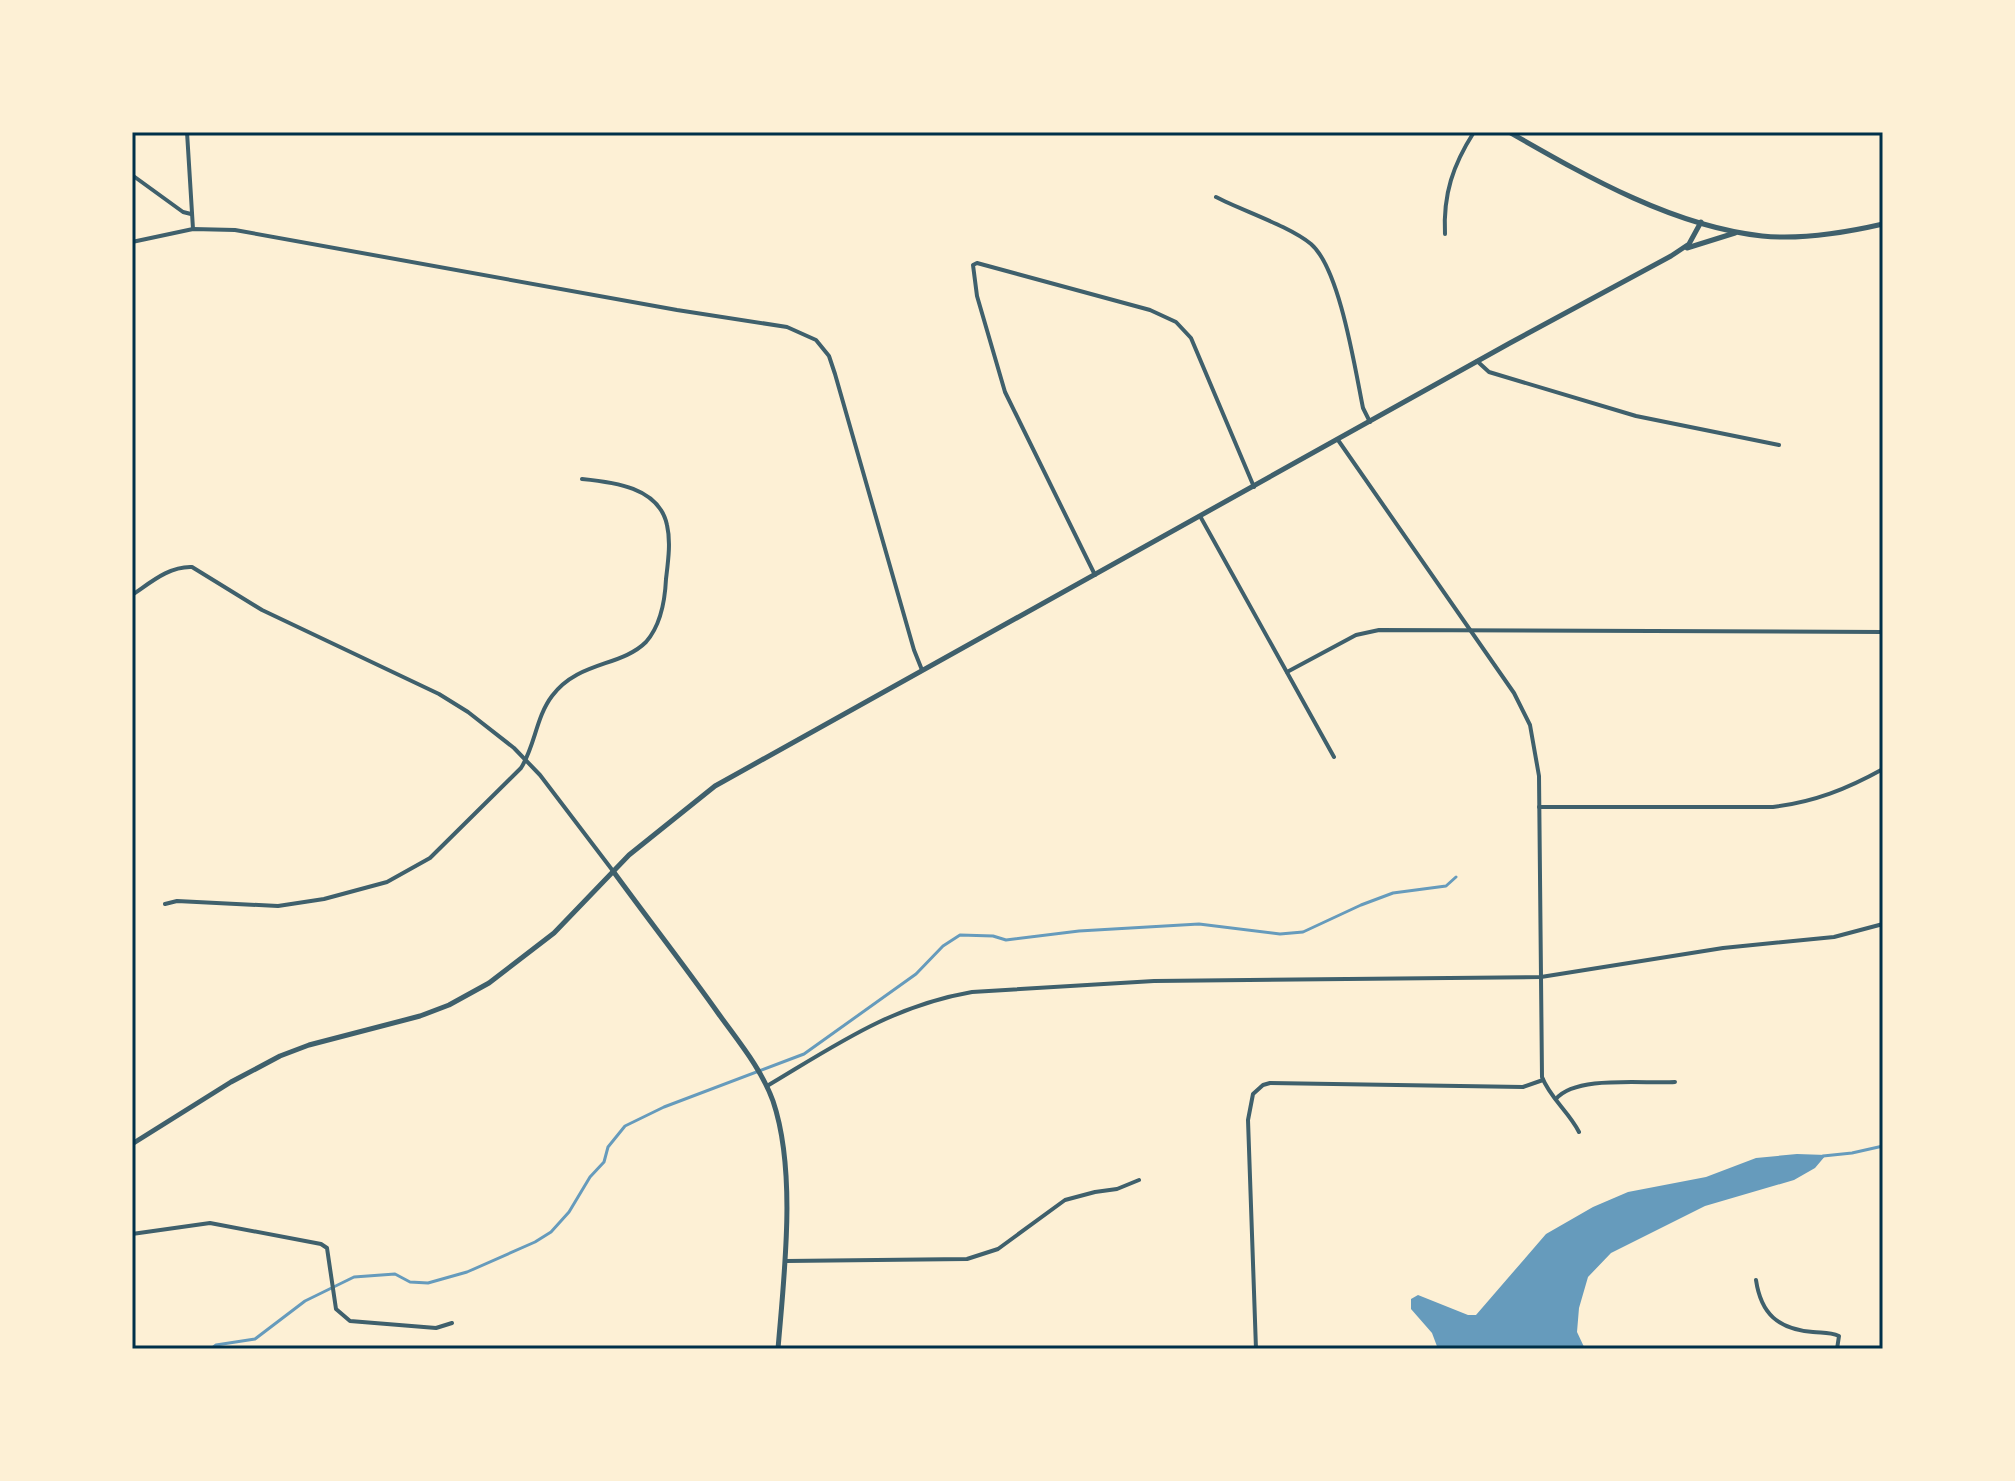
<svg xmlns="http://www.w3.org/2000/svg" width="2015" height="1481" viewBox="0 0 2015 1481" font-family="'Fira Sans',sans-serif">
  <rect width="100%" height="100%" fill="#fdf0d5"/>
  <path fill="#669bbc" d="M1797,1154L1826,1155L1815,1168L1794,1180L1705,1206L1611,1253L1588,1277L1579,1308L1577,1332L1585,1349H1438L1432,1333L1411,1309V1299L1418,1295L1468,1315H1476L1546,1234L1593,1207L1628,1192L1706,1177L1756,1158Z"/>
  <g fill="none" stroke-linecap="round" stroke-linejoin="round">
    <g stroke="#669bbc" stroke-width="3">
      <path d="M1823,1156L1852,1153L1883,1146"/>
      <path d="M211,1349L216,1345L255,1339L305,1301L354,1277L395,1274L410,1282L428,1283L467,1272L535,1242L551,1232L569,1212L590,1177L604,1162L608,1147L625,1126L664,1107L804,1054L916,974L943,946L960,935L993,936L1006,940L1079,931L1199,924L1280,934L1303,932L1361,905L1393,893L1446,886L1456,877"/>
    </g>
    <g stroke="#3f606c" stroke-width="4">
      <path d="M187,132L193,229"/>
      <path d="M132,175L183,212L191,214"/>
      <path d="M1216,197C1243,211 1289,226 1311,244C1340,269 1355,369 1363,408L1370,422"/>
      <path d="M1445,234C1443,194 1453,165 1474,132"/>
      <path d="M132,242L193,229L235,230L677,310L787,327L816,340L829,356L835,374L914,650L922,670"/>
      <path d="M1477,361L1489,372L1636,416L1779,445"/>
      <path d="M1338,440L1514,693L1530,725L1539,776L1542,1077C1550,1098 1569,1112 1579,1132"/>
      <path d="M1200,516L1334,757"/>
      <path d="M1095,575L1005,392L977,296L973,265L977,263L1150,310L1176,322L1191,338L1254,487"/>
      <path d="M132,595C150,583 169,566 192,567L262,610L439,694L468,712L514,748L540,775L613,871"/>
      <path d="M1287,672L1356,635L1379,630L1883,632"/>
      <path d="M1539,807H1773C1814,802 1847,789 1883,769"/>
      <path d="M165,904L177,901L278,906L324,899L387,882L430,858L521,768C535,746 536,717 552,696C578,661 621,667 646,642C661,625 665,601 666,579C668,562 671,542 667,525C659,487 613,482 582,479"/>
      <path d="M767,1086C836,1045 891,1006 972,992L1154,981L1541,977L1723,948L1834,937L1883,924"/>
      <path d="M1556,1099C1576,1075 1644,1084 1675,1082"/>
      <path d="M132,1234L210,1223L321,1244L327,1248L336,1309L350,1321L436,1328L452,1323"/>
      <path d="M786,1261L967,1259L998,1249L1065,1200L1095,1192L1117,1189L1139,1180"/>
      <path d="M1756,1280C1761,1314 1778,1329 1813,1332C1823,1333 1830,1332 1839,1336L1837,1349"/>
      <path d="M1256,1349L1248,1120L1253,1094L1263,1085L1270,1083L1523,1087L1543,1080"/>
    </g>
    <g stroke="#3f606c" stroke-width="5">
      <path d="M1509,132C1586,176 1672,226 1762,236C1802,240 1844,233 1883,224"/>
      <path d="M1687,248L1735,233"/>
      <path d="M613,871C648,919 684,965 718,1013C738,1041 761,1068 773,1101C797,1172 784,1275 778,1349"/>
      <path d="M132,1144L231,1082L280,1056L309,1045L420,1016L449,1005L489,983L554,933L629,855L715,786L1510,343L1671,256L1689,244L1701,222"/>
    </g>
  </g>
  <rect width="2015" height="1481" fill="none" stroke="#fdf0d5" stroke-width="268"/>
  <rect x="134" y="134" width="1747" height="1213" fill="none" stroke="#003049" stroke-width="3"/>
</svg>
